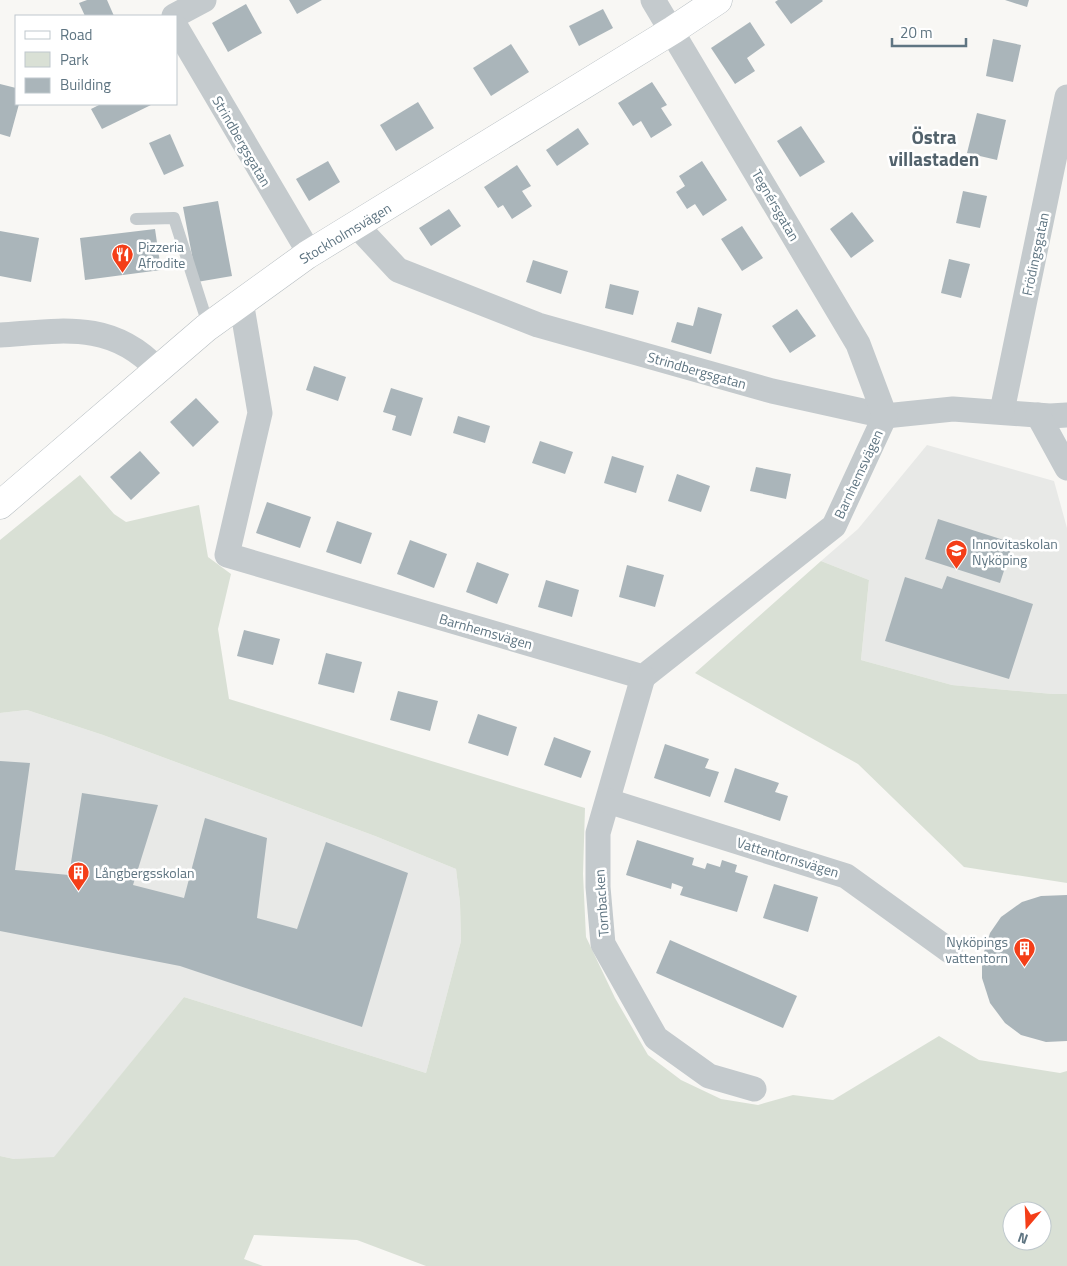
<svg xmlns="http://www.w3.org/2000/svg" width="1067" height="1266" viewBox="0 0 1067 1266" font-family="'Titillium Web',sans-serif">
  <rect width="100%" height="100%" fill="#f8f7f4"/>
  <g fill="#e8e9e7">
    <path d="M927,445L1054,481L1067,528V694H1053L952,685L861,660L869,580L821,561L858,529Z"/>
    <path d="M27,710L103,735L375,836L456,869L460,903L461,941L426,1073L184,997L54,1158L14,1159L0,1156V713Z"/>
  </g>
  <g fill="#d9e0d5" fill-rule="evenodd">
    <path d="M80,475L114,514L126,522L199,505L208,557L231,574L218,629L229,699L585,808L583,874L586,937L615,998L648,1055L681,1080L721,1099L758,1105L793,1095L833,1100L939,1036L979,1060L1060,1073L1067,1071V1266H426L357,1240L254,1235L244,1259L263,1266H0V1156L14,1159L54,1157L184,997L426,1073L461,941L460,903L456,869L375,836L103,735L27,710L0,713V540ZM1012,1211H1042V1241H1012Z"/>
    <path d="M821,561L869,580L861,660L952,685L1053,694H1067V883L964,867L858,764L695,673Z"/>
  </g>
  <g fill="#aab5ba">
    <path d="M87,0H107L114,16H85L79,3Z"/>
    <path d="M289,0H322L297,14Z"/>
    <path d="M778,0H822L823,1L791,24L775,2Z"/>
    <path d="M1005,0H1029L1027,7Z"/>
    <path d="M246,4L262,33L228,52L212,23Z"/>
    <path d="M603,9L613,28L579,46L569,26Z"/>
    <path d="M750,22L765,45L747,58L755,71L735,84L711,48Z"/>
    <path d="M993,39L1021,45L1013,82L986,76Z"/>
    <path d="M511,44L529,72L491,96L473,68Z"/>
    <path d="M652,82L667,105L661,108L672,125L651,138L641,121L633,126L618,103Z"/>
    <path d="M0,84L16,88V104H19L10,137L0,134Z"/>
    <path d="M418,102L434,128L396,151L380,125Z"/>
    <path d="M101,104H153L102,129L91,109Z"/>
    <path d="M977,113L1006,120L997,160L967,153Z"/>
    <path d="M801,126L825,162L800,177L777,141Z"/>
    <path d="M578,128L589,144L557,166L546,150Z"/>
    <path d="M170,134L184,166L164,175L149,143Z"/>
    <path d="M328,161L340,182L309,201L296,179Z"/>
    <path d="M702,161L727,200L703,216L695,204L687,209L676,192L685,186L679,176Z"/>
    <path d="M517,165L531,186L522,191L532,206L512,219L503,205L498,208L484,187Z"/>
    <path d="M963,191L987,196L980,228L956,223Z"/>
    <path d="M218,201L232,276L197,282L183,207Z"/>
    <path d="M449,209L461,226L431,246L419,228Z"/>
    <path d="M852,212L874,241L851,258L830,229Z"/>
    <path d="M742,226L763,258L742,271L721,239Z"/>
    <path d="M155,229L161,270L85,280L80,238Z"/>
    <path d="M0,231L39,238L31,282L0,276Z"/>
    <path d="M949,259L970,264L961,298L941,293Z"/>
    <path d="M533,260L568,271L561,294L526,282Z"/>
    <path d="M610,284L639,291L633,315L605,308Z"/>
    <path d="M698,307L722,314L711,354L671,342L677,322L693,326Z"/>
    <path d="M797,309L816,336L790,353L772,326Z"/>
    <path d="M314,366L346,377L338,401L306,390Z"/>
    <path d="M391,388L423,398L411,436L392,430L396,416L383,412Z"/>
    <path d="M196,398L219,422L193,447L170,422Z"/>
    <path d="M458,416L490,426L485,443L453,433Z"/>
    <path d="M540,441L573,452L565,474L532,463Z"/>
    <path d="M140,451L160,473L131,500L110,477Z"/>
    <path d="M612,456L644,466L636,493L604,483Z"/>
    <path d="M756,467L791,474L786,499L750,491Z"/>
    <path d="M677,474L710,486L701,512L668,501Z"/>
    <path d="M267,502L311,517L300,548L256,533Z"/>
    <path d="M938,519L1013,543L1000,583L925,559Z"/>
    <path d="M337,521L372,533L361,564L326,552Z"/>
    <path d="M410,540L447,554L434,588L397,574Z"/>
    <path d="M477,562L509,574L497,604L466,592Z"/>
    <path d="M627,565L664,575L655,607L619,597Z"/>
    <path d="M947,576L1033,604L1009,679L885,641L905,577L942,589Z"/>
    <path d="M546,580L579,590L572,617L538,607Z"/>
    <path d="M244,630L280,639L273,665L237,656Z"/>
    <path d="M326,653L362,662L354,693L318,684Z"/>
    <path d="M398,691L438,701L430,731L390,720Z"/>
    <path d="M478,714L517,727L508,756L468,743Z"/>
    <path d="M554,737L591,751L581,778L544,765Z"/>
    <path d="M665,744L709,759L705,768L719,772L710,797L654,778Z"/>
    <path d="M0,761L30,763L15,870L69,875L82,793L158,805L133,885L184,898L205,818L267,838L257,918L297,929L326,842L408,873L362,1027L180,966L0,931Z"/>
    <path d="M735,768L779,783L775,792L788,796L780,821L724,802Z"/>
    <path d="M637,840L694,858L692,865L705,869L707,863L720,867L722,860L737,865L735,872L748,876L737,912L680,895L683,887L672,883L671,889L626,875Z"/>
    <path d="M774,884L818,897L808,932L763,918Z"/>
    <path d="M1067,895V1041L1046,1042L1021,1035L1005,1023L990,1003L982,978V958L990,933L1001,917L1022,902L1041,896Z"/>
    <path d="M670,940L797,996L783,1028L656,973Z"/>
  </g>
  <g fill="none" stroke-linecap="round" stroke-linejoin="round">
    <defs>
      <path id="secondary" d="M0,505L206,328L307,255L673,30L718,0"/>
    </defs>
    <use href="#secondary" stroke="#b6bdc1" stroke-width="29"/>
    <path stroke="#c4cacd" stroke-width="12" d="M136,219L174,218L205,315L206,328"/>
    <g stroke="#c4cacd" stroke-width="25">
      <path d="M174,16L204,0"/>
      <path d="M176,27L304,244L307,255"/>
      <path d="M357,226L398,270L538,325L772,391L885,416L953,409L1050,416L1067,415"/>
      <path d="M241,301L260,413L227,555L643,677L834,526L885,416L858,344L653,0"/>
      <path d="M0,335C61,331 111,320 157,369"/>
      <path d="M1002,411L1067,97"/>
      <path d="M1038,415L1067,468"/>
      <path d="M643,677L598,833V887L603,944L656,1038L709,1076L754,1089"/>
      <path d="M608,801L846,876L950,951"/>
    </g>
    <use href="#secondary" stroke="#fff" stroke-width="28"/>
  </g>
  <defs>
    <symbol id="restaurant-pin" viewBox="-11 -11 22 30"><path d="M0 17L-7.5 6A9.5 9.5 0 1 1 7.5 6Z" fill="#f43e18" stroke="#fff"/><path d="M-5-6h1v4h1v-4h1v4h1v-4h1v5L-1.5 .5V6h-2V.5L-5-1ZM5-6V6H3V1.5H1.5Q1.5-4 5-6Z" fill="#fff"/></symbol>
    <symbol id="school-pin" viewBox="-11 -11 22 30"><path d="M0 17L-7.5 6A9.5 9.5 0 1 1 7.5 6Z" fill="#f43e18" stroke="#fff"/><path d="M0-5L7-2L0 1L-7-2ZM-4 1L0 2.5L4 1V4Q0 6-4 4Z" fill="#fff"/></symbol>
    <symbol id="building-pin" viewBox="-11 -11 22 30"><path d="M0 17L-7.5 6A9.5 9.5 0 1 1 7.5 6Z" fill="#f43e18" stroke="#fff"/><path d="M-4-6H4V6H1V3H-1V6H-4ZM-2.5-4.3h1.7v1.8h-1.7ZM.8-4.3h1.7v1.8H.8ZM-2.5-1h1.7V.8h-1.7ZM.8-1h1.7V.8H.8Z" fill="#fff"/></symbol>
  </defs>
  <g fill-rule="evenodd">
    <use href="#restaurant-pin" x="110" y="242" width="25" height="34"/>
    <use href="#school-pin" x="944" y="538" width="25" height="34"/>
    <use href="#building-pin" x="66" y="860" width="25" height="34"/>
    <use href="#building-pin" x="1012" y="936" width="25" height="34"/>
  </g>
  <g text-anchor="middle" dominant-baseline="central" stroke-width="5" stroke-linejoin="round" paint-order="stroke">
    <g font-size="14" fill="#5f7582" stroke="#fff">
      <text transform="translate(242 141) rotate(60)">Strindbergsgatan</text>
      <text transform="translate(776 205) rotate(60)">Tegnérsgatan</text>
      <text transform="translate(345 233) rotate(-31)">Stockholmsvägen</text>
      <text transform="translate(1035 254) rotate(-78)">Frödingsgatan</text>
      <text transform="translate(697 370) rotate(16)">Strindbergsgatan</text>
      <text transform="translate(858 474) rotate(-65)">Barnhemsvägen</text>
      <text transform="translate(486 631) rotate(16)">Barnhemsvägen</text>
      <text transform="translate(788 857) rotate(17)">Vattentornsvägen</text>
      <text transform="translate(601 903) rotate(-94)">Tornbacken</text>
    </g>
    <g font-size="14" fill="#5f7582" stroke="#fff" text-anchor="start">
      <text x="138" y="246">Pizzeria<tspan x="138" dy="16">Afrodite</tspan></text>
      <text x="972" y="543">Innovitaskolan<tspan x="972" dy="16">Nyköping</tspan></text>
      <text x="95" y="872">Långbergsskolan</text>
      <text x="1008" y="941" text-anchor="end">Nyköpings<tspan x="1008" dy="16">vattentorn</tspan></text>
    </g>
    <g font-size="19" font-weight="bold" fill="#52626c" stroke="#fff">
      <text x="934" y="136">Östra<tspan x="934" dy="22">villastaden</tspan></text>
    </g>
  </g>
  <rect x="15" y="15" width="162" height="90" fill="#ffffff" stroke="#bfc8cd"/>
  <rect x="25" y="31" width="25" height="8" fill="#ffffff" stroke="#bfc8cd"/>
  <text x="60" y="40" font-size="15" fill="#5f7582">Road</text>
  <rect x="25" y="52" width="25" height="15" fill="#d9e0d5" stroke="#bfc8cd"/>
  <text x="60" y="65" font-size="15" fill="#5f7582">Park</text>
  <rect x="25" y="78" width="25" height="15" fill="#aab5ba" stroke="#bfc8cd"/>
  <text x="60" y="90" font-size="15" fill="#5f7582">Building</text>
  <g transform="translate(1027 1226) rotate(199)"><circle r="24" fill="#ffffff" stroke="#bfc8cd"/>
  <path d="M0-4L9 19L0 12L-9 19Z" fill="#f43e18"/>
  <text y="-8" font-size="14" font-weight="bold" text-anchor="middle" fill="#5f7582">N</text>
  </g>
  <path d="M892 38v8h74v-8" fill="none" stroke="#5f7582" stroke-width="2.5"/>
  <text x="900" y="38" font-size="15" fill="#5f7582" stroke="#ffffff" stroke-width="4" paint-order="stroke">20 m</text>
</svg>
